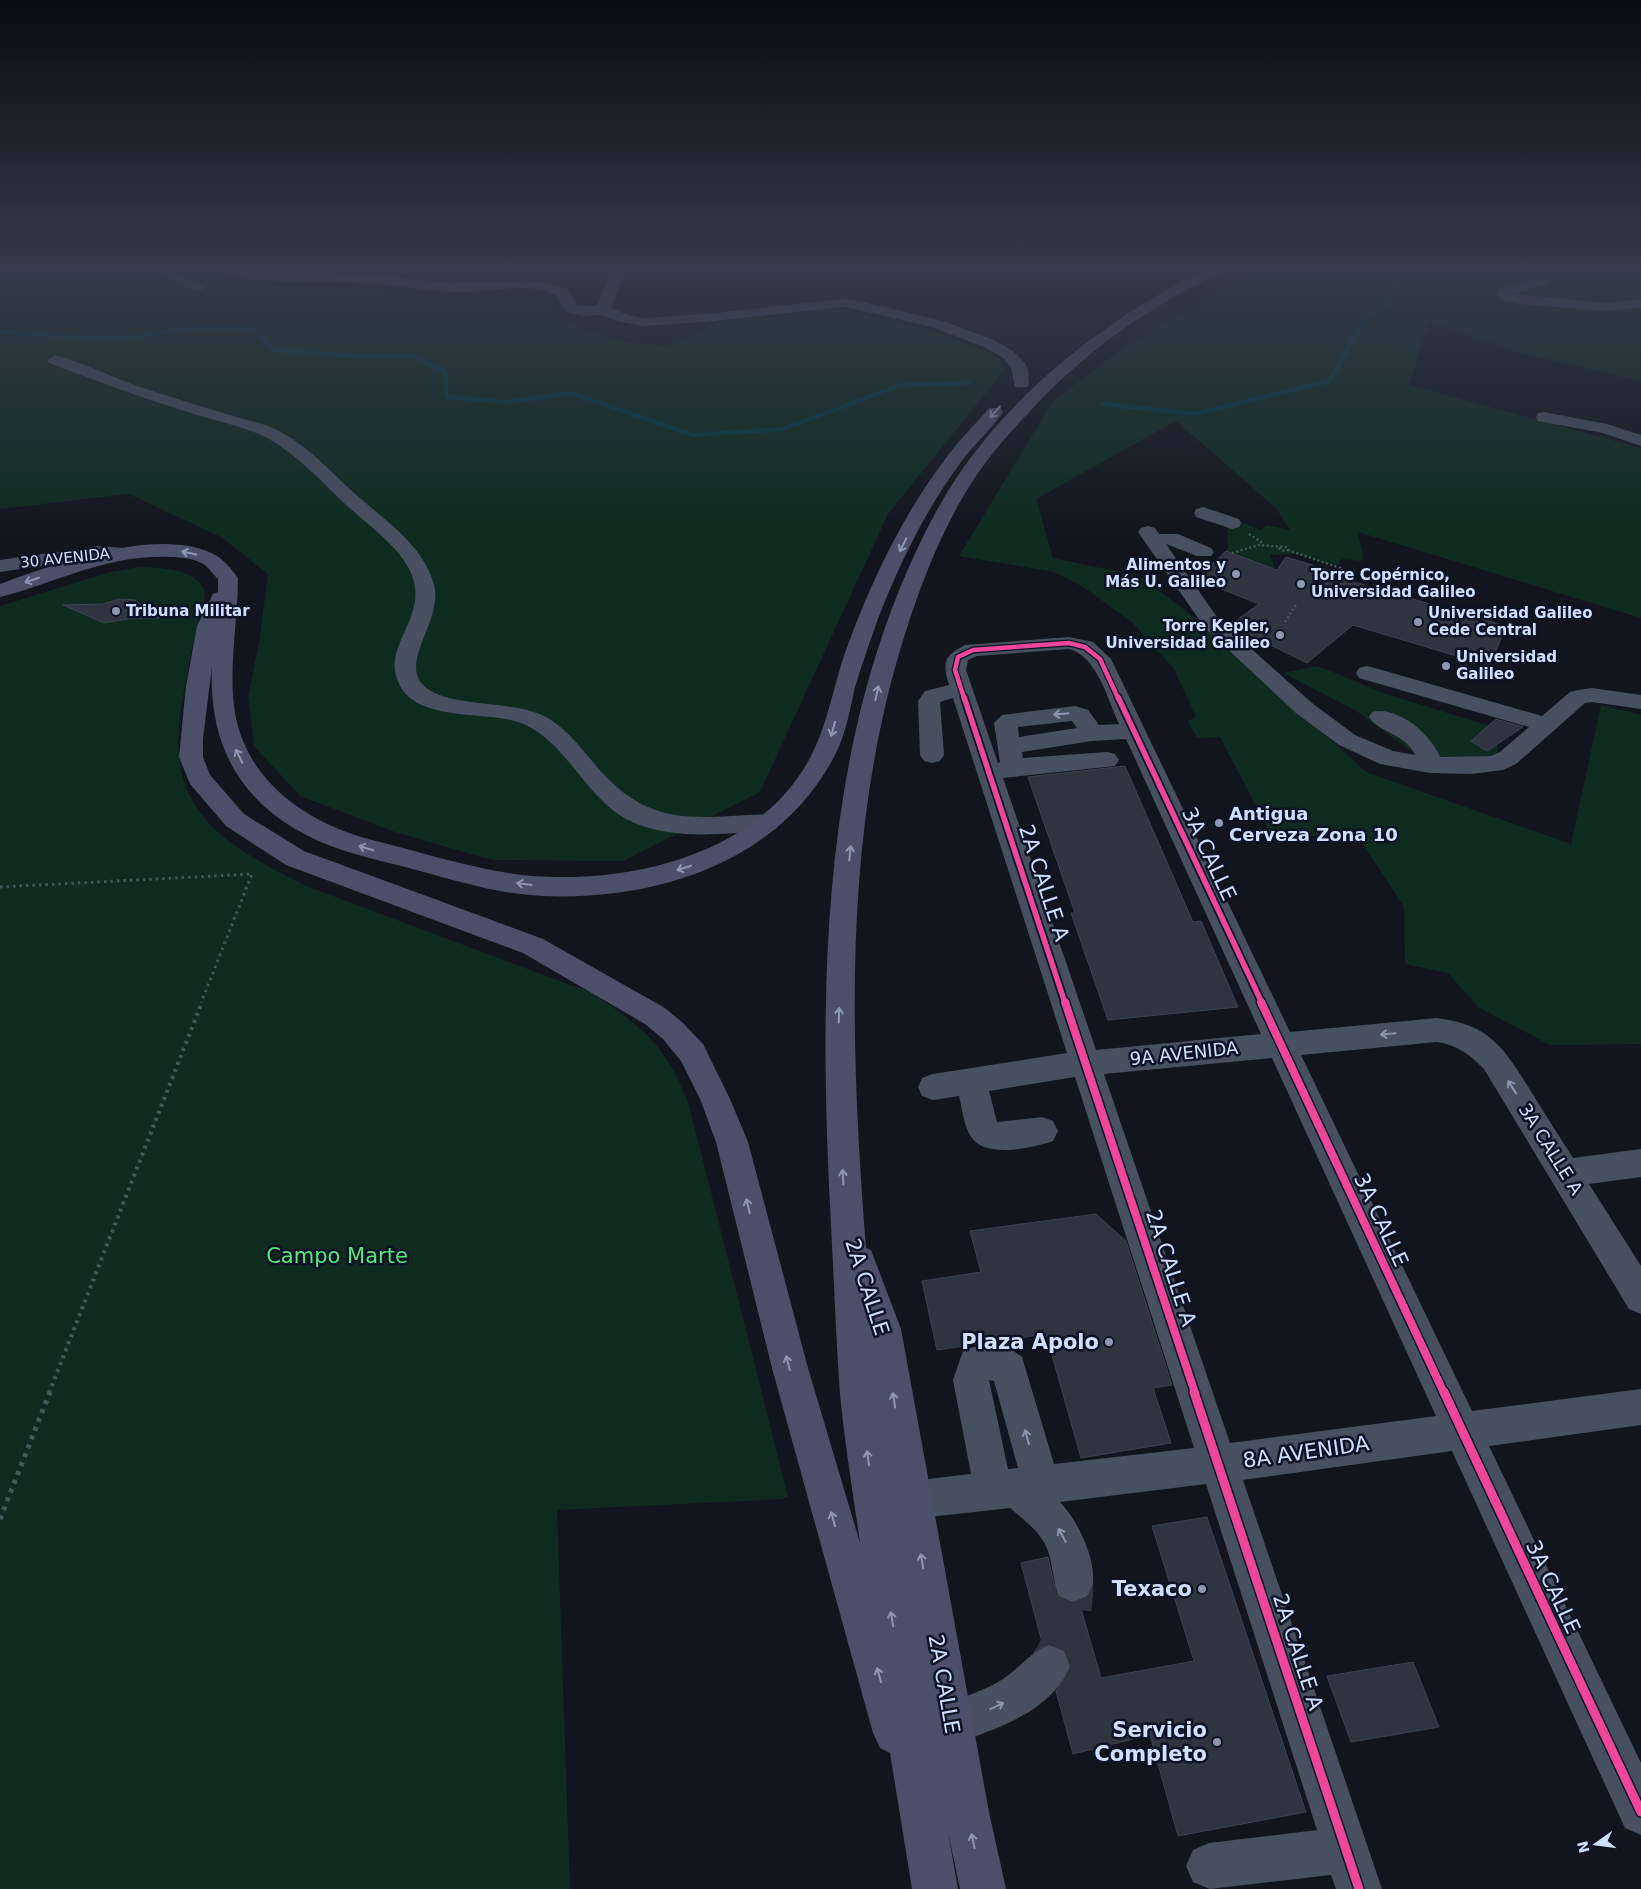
<svg xmlns="http://www.w3.org/2000/svg" width="1641" height="1889" viewBox="0 0 1641 1889" font-family="'DejaVu Sans',sans-serif">
  <rect width="100%" height="100%" fill="#12151e"/>
  <g fill="#0f2b1f">
    <path d="M0,270H231L224,281L453,297L548,299L564,323L622,342L667,346L724,321L842,309L941,334L990,353L1006,368L888,514L760,792L623,861L492,860L395,832L300,796L254,746L248,697L260,637L268,574L221,537L129,494L0,509Z"/>
    <path d="M1264,270H1641V381L1515,352L1429,321L1409,385L1641,448V618L1358,532L1363,556L1362,561L1342,559L1337,566L1293,554L1270,555L1275,569L1226,551L1228,547L1227,525L1236,520L1261,530L1267,525L1290,530L1276,508L1176,421L1036,499L1053,558L1139,576L1209,628L1366,772L1571,844L1601,705L1641,715V1044L1550,1045L1478,1007L1448,973L1405,964L1404,907L1355,832L1274,840L1220,737L1197,738L1188,721L1196,717L1174,669L1133,623L1085,588L1054,572L959,556L1053,401L1109,358L1212,295Z"/>
    <path d="M140,567C162,568 194,568 205,590C204,611 195,632 191,653C186,681 179,712 178,740C178,823 239,851 304,885L592,993C622,1013 650,1032 669,1063C677,1075 682,1089 688,1101L788,1497H783L784,1499L557,1510L570,1889H0V606L110,572Z"/>
    <path d="M1318,666L1386,694L1500,729L1496,759L1447,763L1408,749L1355,710L1283,673Z"/>
  </g>
  <g fill="none" stroke-linecap="round" stroke-linejoin="round">
    <g stroke="#063641" stroke-width="4.5">
      <path d="M0,332L118,339L189,328H251L274,350L354,356H412L445,372L447,397L508,402L571,393L693,435L783,429L901,385L969,383"/>
      <path d="M1103,404L1194,414L1329,381L1367,316L1387,307L1399,272L1402,270"/>
    </g>
  </g>
  <g fill="#2f3441" stroke="#3b4253">
    <path d="M1226,551L1277,570L1286,557L1339,573L1337,577L1506,626L1490,666L1353,625L1307,663L1230,625L1259,604L1196,579Z"/>
    <path d="M119,599L135,600L159,618L127,619L104,623L63,605L103,604Z"/>
    <path d="M1496,719L1523,727L1487,751L1471,741Z"/>
    <path d="M1125,766L1193,922L1201,921L1238,1007L1108,1020L1071,913H1075L1028,777Z"/>
    <path d="M1096,1214L1126,1241L1172,1385L1153,1388L1171,1443L1081,1458L1046,1334L937,1350L922,1281L981,1272L970,1231Z"/>
    <path d="M1207,1517L1306,1812L1178,1836L1150,1735L1073,1754L1056,1691L1072,1665L1065,1649L1050,1643L1043,1646L1021,1563L1048,1557L1057,1597L1072,1604L1079,1602L1101,1678L1194,1661L1152,1526Z"/>
    <path d="M1413,1662L1439,1727L1351,1742L1327,1676Z"/>
  </g>
  <g fill="none" stroke-linecap="round" stroke-linejoin="round">
    <path stroke="#2e3340" stroke-width="41" stroke-dasharray="41 21" stroke-linecap="butt" d="M1049,1666C1068,1640 1072,1614 1073,1582"/>
    <g stroke="#405a5a" stroke-width="2.5" stroke-dasharray="2 2.5" stroke-linecap="butt">
      <path d="M1249,534L1263,543"/>
      <path d="M1279,548L1282,551L1288,550"/>
      <path d="M1232,553L1259,545L1286,547L1288,550L1340,568L1343,575L1335,588L1343,590"/>
      <path d="M1285,622L1296,605"/>
    </g>
    <path stroke="#405a5a" stroke-width="3" stroke-dasharray="2.5 4" stroke-linecap="butt" d="M0,887L252,874L201,1003"/>
    <path stroke="#405a5a" stroke-width="4" stroke-dasharray="3 4.5" stroke-linecap="butt" d="M49,1393L202,1002"/>
    <path stroke="#405a5a" stroke-width="5" stroke-dasharray="4 5.5" stroke-linecap="butt" d="M0,1519L50,1392"/>
    <g fill="#465060" fill-rule="evenodd">
      <path d="M154,270H173L205,287L203,290H193Z"/>
      <path d="M218,270L377,275L448,283L528,281L553,284L567,289L577,306H597L611,270H625L611,308L628,315L644,318L706,314L843,299L859,301L943,321L994,340L1013,351L1024,362L1028,369L1029,384L1027,387H1015L1011,367L1002,357L984,347L932,327L859,310L843,307L706,322L644,326L620,322L601,315L584,316L566,312L556,295C527,281 489,293 458,292C428,292 398,285 368,283C318,281 269,285 220,273Z"/>
      <path d="M1540,278L1545,279L1547,282L1545,285L1513,294L1606,303L1641,299V307L1606,311L1519,304L1502,300L1497,294L1500,289Z"/>
      <path d="M55,355C84,363 112,377 140,387C173,398 207,408 240,418C254,422 269,425 281,432C309,447 331,472 354,493C383,519 420,542 433,581C446,618 399,660 423,685C445,708 511,700 542,715C565,726 581,748 597,767C651,829 693,817 767,814L776,817L780,823L776,829L767,832C724,833 678,840 637,824C588,805 572,748 526,725C492,709 421,724 400,686C374,638 454,608 390,544C375,529 358,516 343,502C320,480 297,455 269,439C248,427 215,421 191,413C143,398 96,381 49,363L47,360Z"/>
      <path d="M1544,412L1607,424L1641,435V446L1603,433L1538,421L1536,417L1538,413Z"/>
      <path d="M1203,507L1239,519L1241,523L1239,527L1232,529L1196,517L1194,513L1196,509Z"/>
      <path d="M1148,526L1155,528L1159,534H1178L1211,548L1214,552L1211,556H1197L1166,544L1219,620L1312,703L1355,735L1393,751L1415,755C1405,733 1379,733 1369,717L1372,712C1397,705 1432,735 1440,757L1491,756L1500,752L1529,727L1359,678L1356,673L1359,668L1367,666L1375,668L1542,716L1570,692L1578,690L1592,688L1641,695V709L1592,702L1585,703L1516,764L1503,770L1471,774L1430,773L1380,764L1339,745L1296,713L1205,628L1138,532L1141,528Z"/>
      <path d="M98,546L137,549L140,553L137,557L98,558L0,572V560Z"/>
      <path d="M1069,637L1093,642L1111,659L1290,1032L1437,1018C1492,1025 1505,1050 1532,1093C1545,1114 1559,1136 1573,1158L1641,1149V1177L1589,1184L1641,1266V1314L1629,1309L1484,1069C1470,1055 1458,1045 1437,1042L1301,1055L1472,1411L1641,1389V1425L1489,1446L1641,1763V1835L1625,1828L1452,1451L1243,1480L1382,1889H1336L1331,1875L1210,1889L1193,1882L1186,1866L1193,1850L1209,1843L1317,1830L1206,1484L1060,1502C1077,1519 1095,1557 1093,1581C1093,1586 1089,1592 1087,1596L1073,1602L1059,1596C1053,1581 1053,1566 1048,1551C1042,1533 1023,1519 1010,1508L911,1519L897,1514L892,1500L897,1486L911,1481L971,1474L953,1380L963,1351C984,1342 1003,1342 1022,1357L1054,1464L1194,1448L1075,1077L989,1091L997,1122L1042,1117L1053,1121L1058,1131L1053,1141C1032,1148 986,1159 971,1137C964,1126 962,1109 959,1096L933,1100L922,1096L918,1087L922,1078L933,1074L1067,1053L953,698L940,702L944,755L940,761L932,763L924,761L920,755L918,701L925,691L949,685C942,662 944,656 965,645ZM1069,649C1097,656 1108,700 1119,724L1099,725L1088,710L1075,706L1002,715L994,723L1000,762L998,763L966,670L968,660L977,656ZM1072,721L1077,728L1019,737L1018,727ZM1126,739L1261,1034L1096,1050L1003,778L1115,766L1119,760L1115,754L1107,752L1023,758L1022,752L1092,741ZM1272,1058L1436,1416L1230,1443L1104,1074ZM989,1380L994,1381L1018,1468L1008,1469Z"/>
      <path d="M1049,1645L1064,1651L1070,1666C1051,1713 995,1729 951,1745L936,1738L929,1723L936,1708C958,1698 983,1692 1003,1679C1021,1667 1029,1653 1049,1645Z"/>
    </g>
    <path fill="#4b4f67" fill-rule="evenodd" d="M1203,270H1221C1211,280 1195,285 1182,292C1171,298 1160,306 1149,312C1106,339 1066,372 1032,409C1013,429 994,450 978,473C946,520 923,577 906,631C842,830 850,1042 866,1248L871,1250L901,1329L989,1812L1006,1889H960L948,1832L958,1889H912L890,1753L880,1748L873,1733L772,1368L716,1142L700,1099L681,1061L663,1039L645,1024L523,953L286,865L226,826L190,784L179,757L186,686L197,626L213,594L218,592V579C214,575 209,569 205,565C196,559 182,557 171,557C107,554 59,582 0,597V584C55,564 162,524 217,556C224,560 233,571 238,578C238,620 229,664 234,706C243,782 311,826 380,842C427,854 474,869 522,875C627,886 763,855 813,752C830,717 835,677 849,642C874,575 905,511 949,454C961,438 976,424 989,408H1001L1003,412C991,430 974,444 961,462C926,509 899,564 878,619C870,641 862,664 855,687C850,709 846,734 835,755C780,862 657,901 542,896C500,894 460,882 420,871C395,864 370,859 345,851C256,822 207,761 212,666L203,739V757L210,775L244,814L304,851L543,939L665,1008L683,1023L703,1044L730,1099L748,1142L808,1368L860,1543C853,1494 845,1445 840,1395C836,1338 834,1281 831,1225C818,985 819,726 937,510C995,404 1098,324 1203,270Z"/>
    <defs>
      <path id="cycleway-far3" d="M964,698L955,670L958,657L973,650L1069,643L1085,647L1100,659L1118,698"/>
      <g id="cycleway-far2">
        <path d="M964,697L1065,1003"/>
        <path d="M1118,697L1262,1003"/>
      </g>
      <g id="cycleway-far1">
        <path d="M1065,1002L1195,1393"/>
        <path d="M1261,1002L1444,1393"/>
      </g>
      <g id="cycleway">
        <path d="M1194,1392L1359,1889"/>
        <path d="M1444,1392L1641,1812"/>
      </g>
    </defs>
    <use href="#cycleway-far3" stroke="#0c1324" stroke-width="7"/>
    <use href="#cycleway-far2" stroke="#0c1324" stroke-width="9"/>
    <use href="#cycleway-far1" stroke="#0c1324" stroke-width="11"/>
    <use href="#cycleway" stroke="#0c1324" stroke-width="12"/>
    <use href="#cycleway-far3" stroke="#ed469a" stroke-width="4.5"/>
    <use href="#cycleway-far2" stroke="#ed469a" stroke-width="5.5"/>
    <use href="#cycleway-far1" stroke="#ed469a" stroke-width="8"/>
    <use href="#cycleway" stroke="#ed469a" stroke-width="9"/>
  </g>
  <defs><path id="oneway-shaft" d="M-6 0H5M1.5-3L5.5 0L1.5 3" fill="none" stroke-width="1.6" stroke-linecap="round" stroke-linejoin="round" transform="scale(1.25)"/></defs>
  <g stroke="#8d98b3">
    <use href="#oneway-shaft" transform="translate(995 412) rotate(131)"/>
    <use href="#oneway-shaft" transform="translate(903 545) rotate(117)"/>
    <use href="#oneway-shaft" transform="translate(189 553) rotate(-168)"/>
    <use href="#oneway-shaft" transform="translate(32 580) rotate(162)"/>
    <use href="#oneway-shaft" transform="translate(877 693) rotate(-77)"/>
    <use href="#oneway-shaft" transform="translate(833 729) rotate(106)"/>
    <use href="#oneway-shaft" transform="translate(239 756) rotate(-117)"/>
    <use href="#oneway-shaft" transform="translate(366 848) rotate(-163)"/>
    <use href="#oneway-shaft" transform="translate(850 853) rotate(-84)"/>
    <use href="#oneway-shaft" transform="translate(684 868) rotate(163)"/>
    <use href="#oneway-shaft" transform="translate(524 884) rotate(-172)"/>
    <use href="#oneway-shaft" transform="translate(839 1015) rotate(-88)"/>
    <use href="#oneway-shaft" transform="translate(843 1177) rotate(-93)"/>
    <use href="#oneway-shaft" transform="translate(748 1206) rotate(-104)"/>
    <use href="#oneway-shaft" transform="translate(788 1363) rotate(-105)"/>
    <use href="#oneway-shaft" transform="translate(894 1400) rotate(-99)"/>
    <use href="#oneway-shaft" transform="translate(868 1458) rotate(-98)"/>
    <use href="#oneway-shaft" transform="translate(833 1519) rotate(-106)"/>
    <use href="#oneway-shaft" transform="translate(922 1561) rotate(-100)"/>
    <use href="#oneway-shaft" transform="translate(892 1619) rotate(-99)"/>
    <use href="#oneway-shaft" transform="translate(879 1675) rotate(-106)"/>
    <use href="#oneway-shaft" transform="translate(973 1841) rotate(-102)"/>
  </g>
  <g stroke="#8a98b0">
    <use href="#oneway-shaft" transform="translate(1061 714) rotate(175)"/>
    <use href="#oneway-shaft" transform="translate(1388 1034) rotate(175)"/>
    <use href="#oneway-shaft" transform="translate(1512 1087) rotate(-122)"/>
    <use href="#oneway-shaft" transform="translate(1027 1437) rotate(-105)"/>
    <use href="#oneway-shaft" transform="translate(1062 1535) rotate(-118)"/>
    <use href="#oneway-shaft" transform="translate(997 1706) rotate(-25)"/>
  </g>
  <linearGradient id="sky" x2="0" y2="1"><stop stop-color="#0a0c10"/><stop offset="0.5" stop-color="#333b4c"/><stop offset="1" stop-color="#333b4c" stop-opacity="0"/></linearGradient>
  <rect width="1641" height="535" fill="url(#sky)"/>
  <g fill="#8d99b0" stroke="#0c1324" stroke-width="2">
    <circle cx="1236" cy="574" r="5"/>
    <circle cx="1301" cy="584" r="5"/>
    <circle cx="116" cy="611" r="5"/>
    <circle cx="1418" cy="622" r="5"/>
    <circle cx="1280" cy="635" r="5"/>
    <circle cx="1446" cy="666" r="5"/>
    <circle cx="1219" cy="823" r="5"/>
    <circle cx="1109" cy="1342" r="5"/>
    <circle cx="1202" cy="1589" r="5"/>
    <circle cx="1217" cy="1742" r="5"/>
  </g>
  <g text-anchor="middle" dominant-baseline="central" stroke-width="5" stroke-linejoin="round" paint-order="stroke">
    <g font-size="15" fill="#cfe0ff" stroke="#0c1324">
      <text transform="translate(65 558) rotate(-6)">30 AVENIDA</text>
    </g>
    <g font-size="15" font-weight="bold" fill="#cfe0ff" stroke="#0c1324" text-anchor="start">
      <text x="1226" y="565" text-anchor="end">Alimentos y<tspan x="1226" dy="17">Más U. Galileo</tspan></text>
      <text x="1311" y="575">Torre Copérnico,<tspan x="1311" dy="17">Universidad Galileo</tspan></text>
      <text x="126" y="611">Tribuna Militar</text>
      <text x="1428" y="613">Universidad Galileo<tspan x="1428" dy="17">Cede Central</tspan></text>
      <text x="1270" y="626" text-anchor="end">Torre Kepler,<tspan x="1270" dy="17">Universidad Galileo</tspan></text>
      <text x="1456" y="657">Universidad<tspan x="1456" dy="17">Galileo</tspan></text>
    </g>
    <g font-size="18" font-weight="bold" fill="#cfe0ff" stroke="#0c1324" text-anchor="start">
      <text x="1229" y="813">Antigua<tspan x="1229" dy="21">Cerveza Zona 10</tspan></text>
    </g>
    <g font-size="18" fill="#cfe0ff" stroke="#0c1324">
      <text transform="translate(1184 1053) rotate(-6)">9A AVENIDA</text>
      <text transform="translate(1551 1149) rotate(58)">3A CALLE A</text>
    </g>
    <g font-size="21" fill="#cfe0ff" stroke="#0c1324">
      <text transform="translate(1209 854) rotate(65)">3A CALLE</text>
      <text transform="translate(1044 883) rotate(72)">2A CALLE A</text>
      <text transform="translate(1381 1220) rotate(65)">3A CALLE</text>
      <text transform="translate(1171 1268) rotate(72)">2A CALLE A</text>
      <text transform="translate(867 1287) rotate(72)">2A CALLE</text>
      <text transform="translate(1306 1452) rotate(-8)">8A AVENIDA</text>
      <text transform="translate(1553 1587) rotate(65)">3A CALLE</text>
      <text transform="translate(1298 1652) rotate(72)">2A CALLE A</text>
      <text transform="translate(944 1684) rotate(80)">2A CALLE</text>
    </g>
    <g font-size="21" fill="#50ea7d" stroke="#0c1324">
      <text x="337" y="1256">Campo Marte</text>
    </g>
    <g font-size="21" font-weight="bold" fill="#cfe0ff" stroke="#0c1324" text-anchor="end">
      <text x="1099" y="1342">Plaza Apolo</text>
      <text x="1192" y="1589">Texaco</text>
      <text x="1207" y="1730">Servicio<tspan x="1207" dy="24">Completo</tspan></text>
    </g>
  </g>
  <g transform="translate(1596 1844) rotate(256)" stroke="#0c1324" stroke-width="4" paint-order="stroke">
  <path d="M0-4L9 19L0 12L-9 19Z" fill="#cfe0ff"/>
  <text y="-8" font-size="14" font-weight="bold" text-anchor="middle" fill="#cfe0ff">N</text>
  </g>
</svg>
